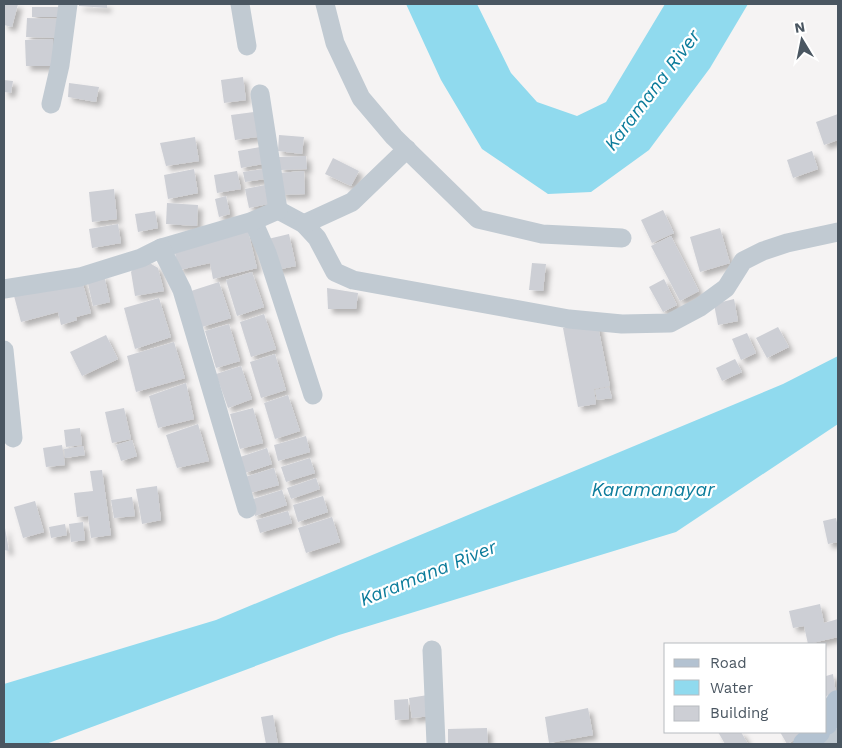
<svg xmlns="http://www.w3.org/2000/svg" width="842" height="748" viewBox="0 0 842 748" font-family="'Work Sans',sans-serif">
  <defs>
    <filter id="shadow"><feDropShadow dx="4.5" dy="4.5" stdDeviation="2.5" flood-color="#0004"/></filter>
  </defs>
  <rect width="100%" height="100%" fill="#f5f3f3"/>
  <g fill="#90daee">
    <path d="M406,4H477L511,73L537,102L577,116L606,102L665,4H748L710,68L649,150L591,192L548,194L482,149L441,80Z"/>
    <path d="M838,356V424L676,532L339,635L46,744H4V684L216,620L783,384Z"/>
  </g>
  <g fill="#cdcfd5" filter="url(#shadow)">
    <path d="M4,4H18L12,27L4,25Z"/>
    <path d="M79,4H107V8L79,6Z"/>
    <rect x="32" y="7" width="27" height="10"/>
    <path d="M27,18L60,19V38L26,37Z"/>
    <path d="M53,39V66H26L25,40Z"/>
    <path d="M243,77L246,100L224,103L221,80Z"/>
    <path d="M4,80L13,81L11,93L4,92Z"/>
    <path d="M69,83L99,87L96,102L68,97Z"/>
    <path d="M254,112L257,137L235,140L231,115Z"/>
    <path d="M838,114V140L824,145L816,122Z"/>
    <path d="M279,135L304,137L302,154L278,151Z"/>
    <path d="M195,137L199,161L166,166L160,143Z"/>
    <path d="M260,147L263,164L241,168L238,151Z"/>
    <path d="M812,151L818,169L793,178L787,160Z"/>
    <path d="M306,156L307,169L280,170L279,157Z"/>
    <path d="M333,158L359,171L351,186L325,174Z"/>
    <path d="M194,169L198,193L168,199L164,175Z"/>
    <path d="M263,169L265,179L245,182L243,172Z"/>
    <path d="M237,171L241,189L217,193L214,175Z"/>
    <path d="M304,171L305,194L281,195L279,173Z"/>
    <path d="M265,185L268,204L249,208L245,189Z"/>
    <path d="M114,189L117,219L92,222L89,192Z"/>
    <path d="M226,196L230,214L219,217L215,199Z"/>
    <path d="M167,203L198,205L197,226L166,224Z"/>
    <path d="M663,210L674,233L652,243L641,220Z"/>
    <path d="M155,211L158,228L138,232L135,214Z"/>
    <path d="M118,224L121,243L92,248L89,229Z"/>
    <path d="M720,228L730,263L700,272L690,237Z"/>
    <path d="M248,231L257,268L213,279L210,263L179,270L174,249Z"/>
    <path d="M289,234L296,266L276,270L268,239Z"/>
    <path d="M671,236L699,291L680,301L651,246Z"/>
    <path d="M141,258L158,268L164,291L135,296L131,272Z"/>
    <path d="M532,263L546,264L543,291L529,290Z"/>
    <path d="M252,272L264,307L237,316L226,280Z"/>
    <path d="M104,275L110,302L93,306L87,279Z"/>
    <path d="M81,277L91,313L76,317L77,320L61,325L58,312L21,322L14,296Z"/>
    <path d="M664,279L677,305L663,312L649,287Z"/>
    <path d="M219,282L231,318L202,327L191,291Z"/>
    <path d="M327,288L358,293L356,309H328Z"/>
    <path d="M159,298L171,337L135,349L124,308Z"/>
    <path d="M734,299L738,321L718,325L714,304Z"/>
    <path d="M264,314L276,349L251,357L240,322Z"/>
    <path d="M597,321L610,386L594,389L596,404L578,407L563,328Z"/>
    <path d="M229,324L240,361L216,368L205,331Z"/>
    <path d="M778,327L789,347L767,358L756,338Z"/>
    <path d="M747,333L756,353L741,360L732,339Z"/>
    <path d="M106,335L118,359L82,376L70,352Z"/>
    <path d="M174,342L185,378L136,392L127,356Z"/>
    <path d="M275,354L286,390L261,398L250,362Z"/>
    <path d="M735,359L742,372L722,381L716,368Z"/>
    <path d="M241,366L252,399L228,408L216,374Z"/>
    <path d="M186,383L194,419L158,428L149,396Z"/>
    <path d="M609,387L612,398L597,400L595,390Z"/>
    <path d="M288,395L300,431L275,439L264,403Z"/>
    <path d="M124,408L131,439L112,443L105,412Z"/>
    <path d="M253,408L263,443L240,449L230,414Z"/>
    <path d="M198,424L209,461L177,468L166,435Z"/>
    <path d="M80,428L82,445L66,447L64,430Z"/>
    <path d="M306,436L310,452L278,461L274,445Z"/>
    <path d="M132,440L137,456L121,461L116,445Z"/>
    <path d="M62,445L65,465L46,467L43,448Z"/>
    <path d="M83,446L85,455L65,458L64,449Z"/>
    <path d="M267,448L272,464L245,473L240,457Z"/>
    <path d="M310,458L315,473L286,482L281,467Z"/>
    <path d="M274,468L279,485L250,493L245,477Z"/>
    <path d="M102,470L111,535L91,538L88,516L77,517L74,493L93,491L90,471Z"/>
    <path d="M316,478L320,489L291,499L287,488Z"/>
    <path d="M157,486L161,520L142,524L136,489Z"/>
    <path d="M282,490L287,505L255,516L250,500Z"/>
    <path d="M323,496L328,512L298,522L293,505Z"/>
    <path d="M132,497L135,516L114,518L111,500Z"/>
    <path d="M35,501L44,532L23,538L14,507Z"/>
    <path d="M288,511L292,523L260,533L256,520Z"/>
    <path d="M332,517L340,542L306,553L298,528Z"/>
    <path d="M836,518L838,527V542L828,544L823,521Z"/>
    <path d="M83,522L85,540L71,542L69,524Z"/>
    <path d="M65,524L67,535L51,538L49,527Z"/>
    <path d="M4,528H5L9,551L4,550Z"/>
    <path d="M820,604L824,623L838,619V637L808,644L804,626L793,628L789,611Z"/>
    <path d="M833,674L836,694L826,696V676Z"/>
    <path d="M428,695L431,716L412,718L409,698Z"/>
    <path d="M408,699L409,719L395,720L394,700Z"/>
    <path d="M588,708L593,735L549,743L545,717Z"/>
    <path d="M273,715L278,744H266L261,717Z"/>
    <path d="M487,728L488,744H448V729Z"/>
    <path d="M718,732H741L748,744H725Z"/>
    <path d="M780,732H808L787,744Z"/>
  </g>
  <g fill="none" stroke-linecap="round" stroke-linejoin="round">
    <g stroke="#c1cad2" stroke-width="19">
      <path d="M240,4L247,46"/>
      <path d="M325,4L335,43L361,98L394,137L478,219L542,234L622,238"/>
      <path d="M51,104L60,65L68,4"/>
      <path d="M278,210L304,224L317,238L335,272L353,280L569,319L622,324L670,323L700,307L726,288L743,261L763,251L787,243L838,232"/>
      <path d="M253,221L267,253L313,395"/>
      <path d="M304,224L352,202L407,149"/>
      <path d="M161,248L253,221L278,210L260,94"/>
      <path d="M4,289L80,277L141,258L161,248L182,290L247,509"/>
      <path d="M4,350L13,438"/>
      <path d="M432,650L436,744"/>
      <path d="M826,730L836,744"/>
    </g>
    <g stroke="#b3c2d1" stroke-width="24">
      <path d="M826,723L838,702"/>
      <path d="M805,744L818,732"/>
    </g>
  </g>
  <g text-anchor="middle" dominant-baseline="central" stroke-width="4.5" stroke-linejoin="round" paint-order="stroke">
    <g font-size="19" font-style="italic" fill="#0c7c9b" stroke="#fff">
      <text transform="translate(652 90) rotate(-53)">Karamana River</text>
      <text x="653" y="489">Karamanayar</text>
      <text transform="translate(428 573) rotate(-22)">Karamana River</text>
    </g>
  </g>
  <rect width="842" height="748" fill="none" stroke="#4a5661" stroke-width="10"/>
  <rect x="664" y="643" width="162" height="90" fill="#ffffff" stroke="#b7bbc0"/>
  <rect x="674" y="659" width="25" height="8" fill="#b3c2d1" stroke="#b7bbc0"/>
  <text x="710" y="668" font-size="15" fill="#4a5661">Road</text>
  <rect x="674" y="680" width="25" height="15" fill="#90daee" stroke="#b7bbc0"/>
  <text x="710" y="693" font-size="15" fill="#4a5661">Water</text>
  <rect x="674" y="706" width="25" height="15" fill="#cdcfd5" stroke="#b7bbc0"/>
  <text x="710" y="718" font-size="15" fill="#4a5661">Building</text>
  <g transform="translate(802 40) rotate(350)" stroke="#ffffff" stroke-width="4" paint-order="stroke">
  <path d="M0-4L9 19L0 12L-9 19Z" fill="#4a5661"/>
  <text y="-8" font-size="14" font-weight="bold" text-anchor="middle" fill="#4a5661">N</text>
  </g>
</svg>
